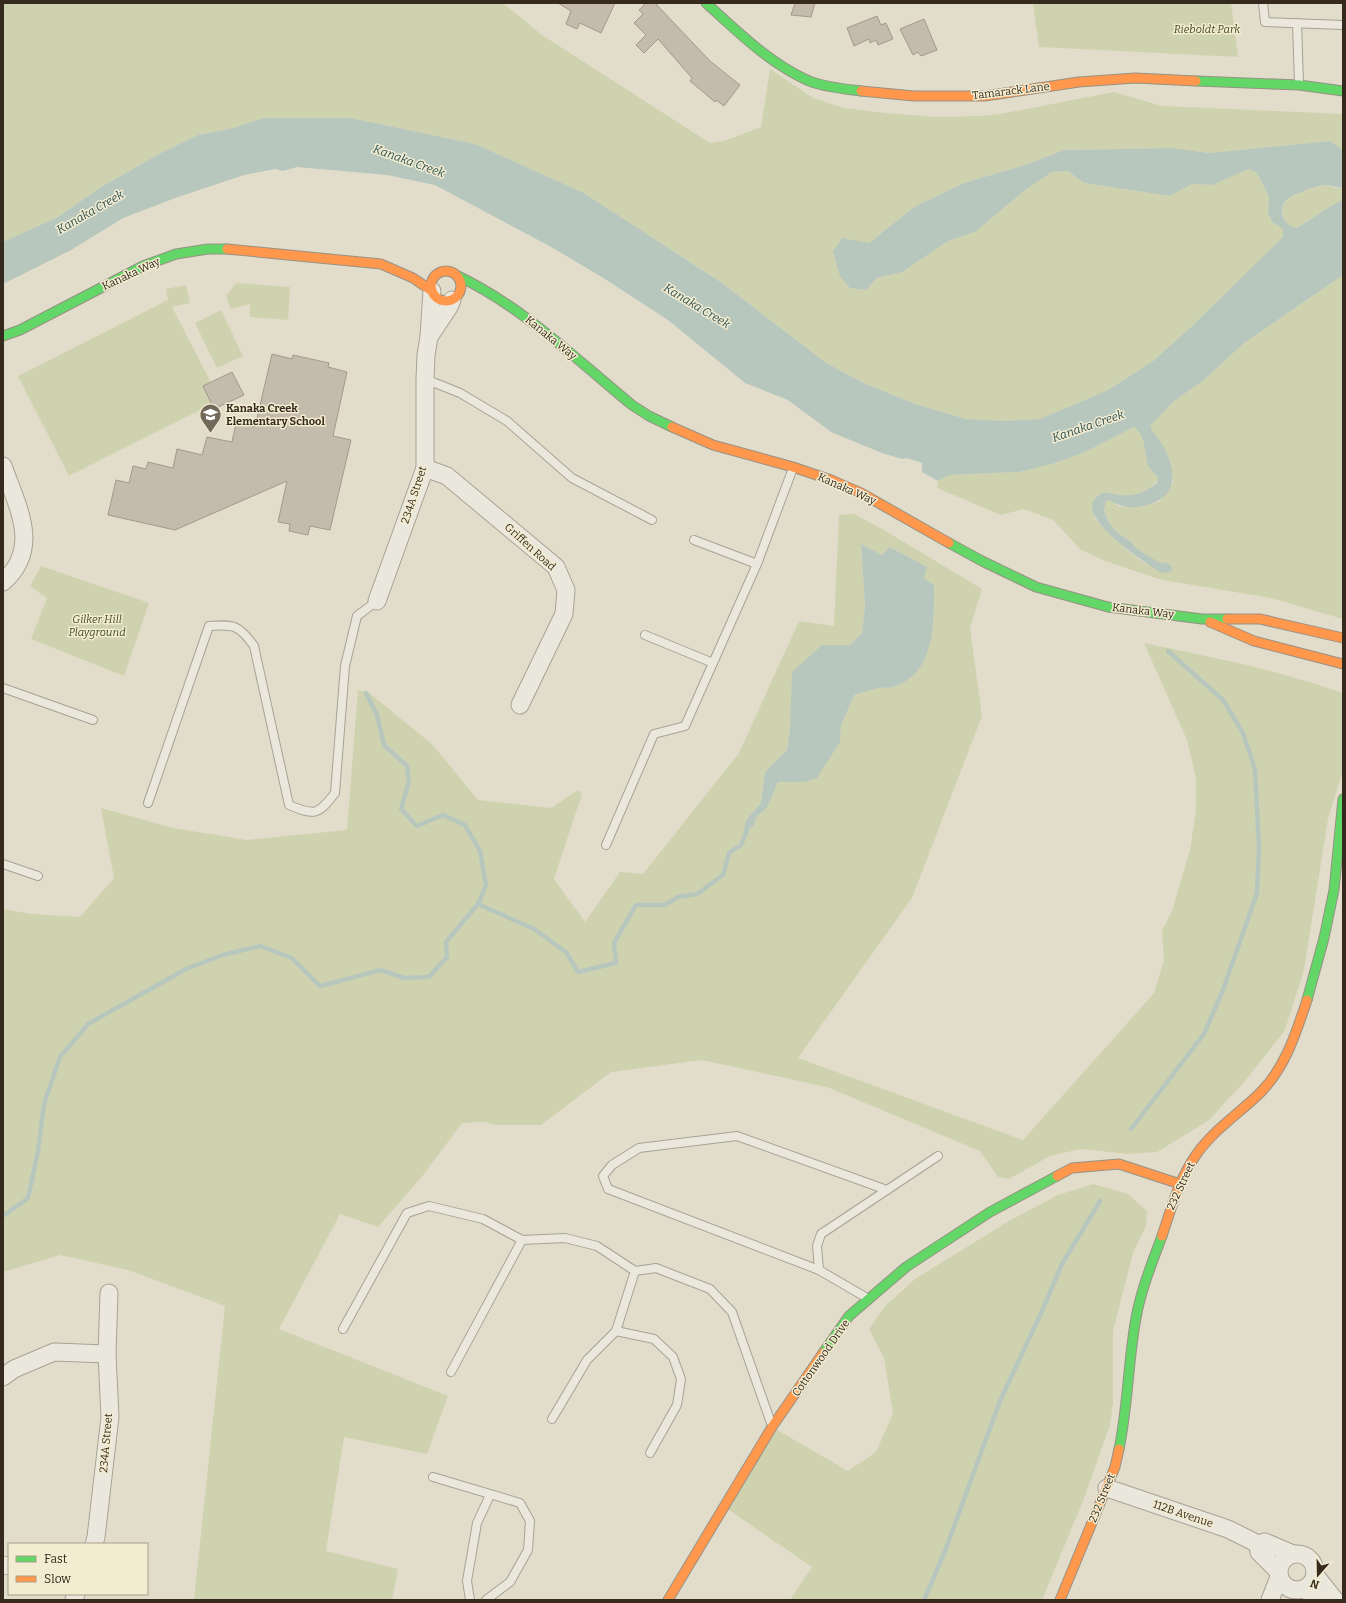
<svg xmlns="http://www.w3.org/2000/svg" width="1346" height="1603" viewBox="0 0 1346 1603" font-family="Bitter,serif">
  <rect width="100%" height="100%" fill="#e2ddcb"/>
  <g fill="#cfd2ae" fill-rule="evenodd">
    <path d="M3,3H503L542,35L710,143L724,141L761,127L770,69L813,98L844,108L885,113L935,117L979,116L1000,114L1114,92L1162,106L1343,114V150L1330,141L1209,153L1172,148L1064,150L1028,164L964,183L914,207L869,243L877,278L902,272L948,241L975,232L1024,191L1052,172L1068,171L1084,183L1170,196L1192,184L1212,185L1249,169L1257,173L1269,197L1268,213L1272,222L1283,229L1284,237L1191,327L1153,361L1108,390L1040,419L1004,421L966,419L915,404L866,384L826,363L722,283L584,193L475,144L351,118H263L233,128L198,135L161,153L101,187L58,217L3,242Z"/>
    <path d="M1033,3H1231L1238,57L1039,47Z"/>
    <path d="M1326,185L1335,188H1343V200L1334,204L1297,228C1291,227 1286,224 1283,217C1276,195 1311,189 1326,185Z"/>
    <path d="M1343,275V619L1271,598L1162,580L1108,562L1081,550L1053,520L1024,509L1001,515L937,488L938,481L949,475L1019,472L1052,464L1083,453L1134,427C1146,435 1144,452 1148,465C1149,469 1155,474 1158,477L1156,483C1135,499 1129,497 1104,492L1094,517C1101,527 1138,562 1149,565C1156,567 1164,565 1171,566L1167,563H1158L1136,548L1131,542L1117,532L1109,523L1104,511L1106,501L1109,500L1120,507H1139L1159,502L1173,483L1170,465L1161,443L1149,426L1174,401L1204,380L1243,344Z"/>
    <path d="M236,283L290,287L288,320L250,317V304L231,309L226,296Z"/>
    <path d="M186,285L190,303L172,307L220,400L69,476L18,376L168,300L166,289Z"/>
    <path d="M221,310L243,356L217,368L195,323Z"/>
    <path d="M854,514L884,530L982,589L970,628L982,716L912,898L798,1058L1023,1140L1154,993L1164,960L1162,931L1172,911L1190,850L1196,810V778L1187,740L1144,643C1212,657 1278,670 1343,693V771L1328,819L1304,970L1285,1030L1246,1080L1208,1121L1157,1152L1129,1154L1081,1149L1050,1156L1009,1179L998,1177L980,1151L827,1087L702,1060L611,1072L541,1125H497L484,1122L462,1123L424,1174L378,1227L340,1214L279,1329L448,1396L427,1454L344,1437L326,1551L398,1569L392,1600H194L225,1306L128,1270L60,1255L3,1272V909L31,914L80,917L114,878L101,808L173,828L247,840L347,830L358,690L368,692L433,745L478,800L551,808L578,790L582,794L554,879L585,922L620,872L643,874L739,753L799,621L834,626L839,515ZM861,544L882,555L891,547L906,556L924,578L934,585C934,621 936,671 896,686C891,689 884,687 878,688C870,690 862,693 854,695L841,726L840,742L829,758L804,782H778L767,808L756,817L754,825L744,835L746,820L761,803L765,772L787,750L790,729L822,645H850L862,633L865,605Z"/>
    <path d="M41,566L149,603L124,676L31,639L47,598L30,586Z"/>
    <path d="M1093,1184L1128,1194L1147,1211L1146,1226L1133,1253L1113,1331V1404L1110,1425L1083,1501L1042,1600H790L812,1567L723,1506L772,1427L848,1471L876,1452L893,1413L884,1358L869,1329L885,1306L915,1279L1007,1222L1058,1195Z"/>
  </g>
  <g fill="#b7c7be">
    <path d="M263,118H351L475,144L584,193L722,283L826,363L866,384L915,404L966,419L1004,421L1040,419L1108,390L1153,361L1191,327L1283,237V229L1272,222L1268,213L1269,197L1257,173L1249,169L1212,185L1192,184L1170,196L1084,183L1068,171L1052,172L1024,191L975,232L948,241L902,272L877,278L866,290L850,288L840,276L833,252L842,238L869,243L914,207L964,183L1028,164L1064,150L1172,148L1209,153L1330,141L1343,150V188C1337,188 1330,185 1325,185C1316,186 1293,194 1287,200C1282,203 1281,212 1283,217C1286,224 1291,227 1297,228L1334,204L1343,200V275L1243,344L1204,380L1174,401L1150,426C1153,433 1158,437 1162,444C1176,469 1180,496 1147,505C1132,509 1122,508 1109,500L1106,501L1104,511L1109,523L1117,532L1131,542L1136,548L1158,562L1167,563L1171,566L1172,571L1161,573C1144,562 1091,528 1092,505C1093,498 1099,496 1104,492C1128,497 1137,498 1157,483L1158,477C1155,474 1149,469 1148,465C1144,452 1146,435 1134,427L1083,453L1052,464L1019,472L949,475L938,481L922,472V463L907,458L902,459L882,453L831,432L788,400L745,383L668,320L605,279L553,248L435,185L387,175L297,167L283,171L275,169L244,175L178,197L123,218L71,250L3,284V242L58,217L101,187L161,153L198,135L233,128Z"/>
    <path d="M861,544L882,555L890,547L927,567L924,578L934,585C934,621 936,671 896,686C891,689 884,687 878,688C870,690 862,693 854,695L841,726L840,742L817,778L804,782H778L767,808L756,817L754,826L749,829L748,835H743L746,820L761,803L765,772L787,750L790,729L792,672L822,645H850L862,633L865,605Z"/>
  </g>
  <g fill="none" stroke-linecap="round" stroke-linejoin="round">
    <g stroke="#b7c7be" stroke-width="4.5">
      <path d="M366,693L377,715L384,745L407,766L409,781L401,809L417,826L443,815L465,825L480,851L486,885L478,904"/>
      <path d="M1131,1129L1204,1034L1223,990L1257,893L1259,848L1255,769L1243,733L1223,700L1168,651"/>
      <path d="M3,1216L28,1198L38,1151L44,1104L60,1057L88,1024L186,969L223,955L260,946L292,958L320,986L381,970L404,978L429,977L447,957L446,942L478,904L534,929L566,952L578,972L616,963L614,943L636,905H665L678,897L697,894L723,875L729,853L741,845L747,830"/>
      <path d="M924,1600L945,1551L1000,1401L1042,1311L1062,1264L1100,1201"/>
    </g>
  </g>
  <g fill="#c5bbac" stroke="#a2998b">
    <path d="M558,3H615L601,33L580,23L577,29L566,24L571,11Z"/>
    <path d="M646,3H655L710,61L740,85L724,106L716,100L715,102L690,81L692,78L658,39L644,53L636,45L646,35L634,23L643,14L639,10Z"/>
    <path d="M795,3H815L811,17L791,15Z"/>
    <path d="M877,16L881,25L886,23L893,39L878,45L876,40L870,43L869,39L854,46L847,28Z"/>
    <path d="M924,19L937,50L921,56L918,52L913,55L900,29Z"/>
    <path d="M272,354L292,359L293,355L329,363L328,367L347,372L333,436L351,440L330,530L310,526L308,535L289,531L290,524L278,522L287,481L175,530L108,515L116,480L129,483L133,466L146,469L148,462L173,468L177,449L202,455L207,437L232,442L236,423L255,427Z"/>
    <path d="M232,372L244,395L214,409L203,386Z"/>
  </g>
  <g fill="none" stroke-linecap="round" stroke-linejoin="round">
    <defs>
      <g id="lane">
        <path d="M1263,3L1265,22L1343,25"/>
        <path d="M1297,23L1299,84"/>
        <path d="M425,379L460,393L507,421L572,478L652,520"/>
        <path d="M694,540L757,564"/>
        <path d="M645,635L713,663"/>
        <path d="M3,688L93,720"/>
        <path d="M148,803L209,626C234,624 239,625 254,646L289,805C315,816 318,815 335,793L345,666L357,616L377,601"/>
        <path d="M606,845L654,734L685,726L757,564L793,468"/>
        <path d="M3,864L38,876"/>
        <path d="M819,1270L817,1246L821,1234L938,1156"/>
        <path d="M867,1298L819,1270L608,1189L603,1176L612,1165L639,1148L737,1136L887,1190"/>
        <path d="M343,1329L407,1213L429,1206L483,1219L522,1240L565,1238L597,1246L635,1271L656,1268L710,1289L732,1312L771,1423"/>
        <path d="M616,1331L654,1339L673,1357L681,1379L677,1405L650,1453"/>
        <path d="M451,1372L522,1240"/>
        <path d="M552,1419L587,1360L616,1331L635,1271"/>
        <path d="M433,1477L520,1503L530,1521L528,1550L510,1582L486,1600"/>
        <path d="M470,1600L467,1581L477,1523L490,1495"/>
      </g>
      <g id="street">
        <path d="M429,337L449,307L452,300"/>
        <path d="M3,466C17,506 42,548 3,582"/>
        <path d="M425,468L447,476L556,567L566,590L564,614L520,705"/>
        <path d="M377,601L425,468V379L426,355L429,337L432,291"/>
        <path d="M3,1377L14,1369L54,1352L107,1354"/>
        <path d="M1107,1488L1228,1529L1258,1544L1265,1542L1293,1554"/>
        <path d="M94,1544L96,1537L110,1417L107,1354L109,1293"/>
        <path d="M1258,1544L1259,1552L1278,1571"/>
        <circle cx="1297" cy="1572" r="18"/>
        <path d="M3,1565L9,1566"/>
        <path d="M1315,1575L1335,1600"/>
        <path d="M1304,1589L1320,1600"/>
        <path d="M74,1600L76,1594"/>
        <path d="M1270,1600L1279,1577"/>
      </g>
      <g id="fast">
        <path d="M706,3C738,32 769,63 809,81C824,87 844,89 861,91"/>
        <path d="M1196,81L1299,85L1343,91"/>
        <path d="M456,275C522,306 576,359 632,405L649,416L672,427"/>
        <path d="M3,336L20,330L143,266L176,254L208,249H227"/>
        <path d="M949,543L982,561L1036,587L1108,607L1202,619H1227"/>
        <path d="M1307,1000L1324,938L1334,890L1343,799"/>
        <path d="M823,1353L849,1316L906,1267L990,1212L1057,1176"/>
        <path d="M1119,1449C1128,1406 1128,1362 1136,1318C1141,1290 1152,1263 1162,1236"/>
      </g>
      <g id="slow">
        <path d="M861,91L914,96H985L1079,82L1135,78L1196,81"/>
        <path d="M227,249L381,264L413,278L432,291"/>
        <circle cx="446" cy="286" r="15"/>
        <path d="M672,427L713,445L793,467L831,480L861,493L949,543"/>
        <path d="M1227,619H1260L1343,638"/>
        <path d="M1210,622L1254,641L1343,664"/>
        <path d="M1057,1176L1072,1168L1119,1164L1180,1184"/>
        <path d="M1162,1236C1171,1209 1179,1179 1196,1155C1213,1130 1240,1113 1261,1092C1286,1066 1296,1033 1307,1000"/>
        <path d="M668,1600L772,1427L823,1353"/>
        <path d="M1060,1600L1115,1467L1119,1449"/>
      </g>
    </defs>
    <use href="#lane" stroke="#a7a295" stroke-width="10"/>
    <use href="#street" stroke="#a7a295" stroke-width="19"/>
    <use href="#fast" stroke="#979184" stroke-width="11"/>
    <use href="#slow" stroke="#979184" stroke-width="11"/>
    <use href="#lane" stroke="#eae7dc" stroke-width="8"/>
    <use href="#street" stroke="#eae7dc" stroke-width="17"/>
    <use href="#fast" stroke="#63d668" stroke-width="9"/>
    <use href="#slow" stroke="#ff974d" stroke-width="9"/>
  </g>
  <defs>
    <symbol id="school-pin" viewBox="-11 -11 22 30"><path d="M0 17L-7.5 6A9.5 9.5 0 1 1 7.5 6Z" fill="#72695a" stroke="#f3ecd1"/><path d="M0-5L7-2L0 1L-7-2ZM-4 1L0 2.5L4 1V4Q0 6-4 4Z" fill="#fff"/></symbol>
  </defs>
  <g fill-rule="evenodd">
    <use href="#school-pin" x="198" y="402" width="25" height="34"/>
  </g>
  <g text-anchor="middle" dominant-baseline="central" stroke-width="3" stroke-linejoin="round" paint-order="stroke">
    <g font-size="11" font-style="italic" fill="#425025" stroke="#f3ecd1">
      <text x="1207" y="29">Rieboldt Park</text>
      <text x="97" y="619">Gilker Hill<tspan x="97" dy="13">Playground</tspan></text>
    </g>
    <g font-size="11" fill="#352a1d" stroke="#f3ecd1">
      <text transform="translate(1011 91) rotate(-7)">Tamarack Lane</text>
      <text transform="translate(131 274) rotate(-25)">Kanaka Way</text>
      <text transform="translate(551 338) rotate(39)">Kanaka Way</text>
      <text transform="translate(847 489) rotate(24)">Kanaka Way</text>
      <text transform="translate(414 495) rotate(-72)">234A Street</text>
      <text transform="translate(530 547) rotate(42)">Griffen Road</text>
      <text transform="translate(1143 611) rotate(7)">Kanaka Way</text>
      <text transform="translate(1181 1186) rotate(-65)">232 Street</text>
      <text transform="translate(821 1358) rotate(-55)">Cottonwood Drive</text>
      <text transform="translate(106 1443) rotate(-85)">234A Street</text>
      <text transform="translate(1102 1498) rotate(-68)">232 Street</text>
      <text transform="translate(1183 1514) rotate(19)">112B Avenue</text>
    </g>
    <g font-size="11" font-weight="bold" fill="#352a1d" stroke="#f3ecd1" text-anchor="start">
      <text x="226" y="408">Kanaka Creek<tspan x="226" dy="13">Elementary School</tspan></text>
    </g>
    <g font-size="12" font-style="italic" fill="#2d5354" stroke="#f3ecd1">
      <text transform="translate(409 161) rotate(20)">Kanaka Creek</text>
      <text transform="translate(90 212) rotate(-30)">Kanaka Creek</text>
      <text transform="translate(697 306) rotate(31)">Kanaka Creek</text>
      <text transform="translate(1088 426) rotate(-19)">Kanaka Creek</text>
    </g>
  </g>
  <rect width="1346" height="1603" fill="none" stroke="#352a1d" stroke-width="8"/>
  <rect x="8" y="1543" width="140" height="52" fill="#f3ecd1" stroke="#a79e89"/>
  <rect x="16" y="1556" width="20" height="6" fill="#63d668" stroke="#a79e89"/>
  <text x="44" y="1563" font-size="12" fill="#352a1d">Fast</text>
  <rect x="16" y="1576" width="20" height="6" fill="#ff974d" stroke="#a79e89"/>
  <text x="44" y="1583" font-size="12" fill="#352a1d">Slow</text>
  <g transform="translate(1318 1575) rotate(200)" stroke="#f3ecd1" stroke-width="3" paint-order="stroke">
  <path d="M0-3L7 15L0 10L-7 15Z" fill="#352a1d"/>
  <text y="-6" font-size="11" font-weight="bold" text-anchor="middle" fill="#352a1d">N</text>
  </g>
</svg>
